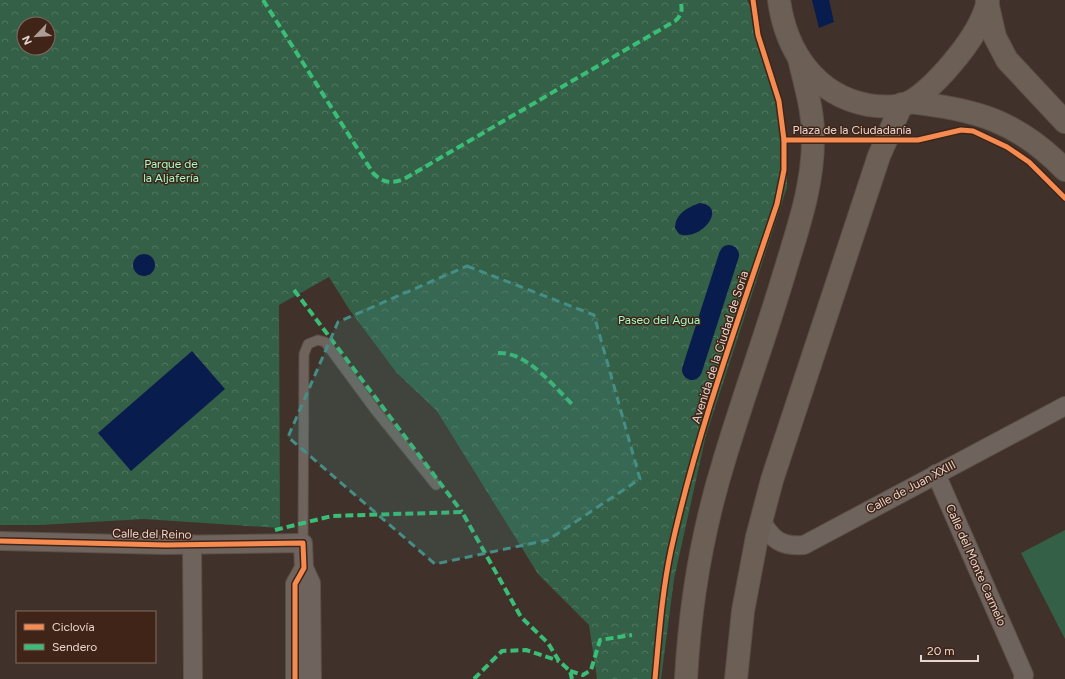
<svg xmlns="http://www.w3.org/2000/svg" width="1065" height="679" viewBox="0 0 1065 679" font-family="Figtree,sans-serif">
  <defs>
    <pattern id="park-crowns" width="20" height="18" patternUnits="userSpaceOnUse"><rect width="20" height="18" fill="#346047"/><path d="M2 6a3 3 0 1 1 6 0M12 15a3 3 0 1 1 6 0" fill="none" stroke="#517660"/></pattern>
  </defs>
  <rect width="100%" height="100%" fill="#40322a"/>
  <path fill="#346047" d="M1065,530V639L1021,553Z"/>
  <path fill="url(#park-crowns)" fill-rule="evenodd" d="M0,0H747L753,10L781,99L787,146V187L706,435L674,579L661,679H597L589,625L538,574L437,411L396,372L349,309L329,277L279,305L280,528L144,519L40,525H0ZM24,24H48V48H24Z"/>
  <g fill="#081d4e">
    <path d="M812,0H829L834,22L819,28Z"/>
    <path d="M700,203C729,207 700,242 679,234L675,228C675,214 688,207 700,203Z"/>
    <circle cx="144" cy="265" r="11"/>
    <path d="M192,351L225,389L131,471L98,433Z"/>
  </g>
  <g fill="none" stroke-linecap="round" stroke-linejoin="round">
    <path stroke="#081d4e" stroke-width="20" d="M692,370L729,255"/>
    <defs>
      <path id="service" d="M303,543L304,354L308,344L318,340L325,342L376,411L436,485"/>
      <g id="minor">
        <path d="M936,474L1024,675L1023,679"/>
        <path d="M761,521C773,540 781,547 804,545L1065,406"/>
        <path d="M0,541L166,545L303,543L304,568L295,584V679"/>
        <path d="M192,544L193,679"/>
        <path d="M304,568L311,583L312,679"/>
      </g>
      <g id="primary">
        <path d="M779,0C786,51 815,95 868,105C880,107 899,108 910,102C927,92 946,71 958,56C970,41 984,20 988,0"/>
        <path d="M987,2L995,37L1007,60L1065,122"/>
        <path d="M909,102C975,109 1018,121 1065,170"/>
        <path d="M686,679C690,605 702,532 724,461C743,397 766,335 785,271C798,228 813,186 813,140C814,112 805,85 799,58"/>
        <path d="M736,679L743,611L757,537L772,480L879,156L902,104"/>
      </g>
    </defs>
    <use href="#service" stroke="#5c4f48" stroke-width="11"/>
    <use href="#minor" stroke="#5c4f48" stroke-width="20"/>
    <use href="#primary" stroke="#5c4f48" stroke-width="24"/>
    <use href="#service" stroke="#6f635e" stroke-width="9"/>
    <use href="#minor" stroke="#6f635e" stroke-width="18"/>
    <use href="#primary" stroke="#6c6056" stroke-width="22"/>
    <g stroke="#3abd76" stroke-width="4" stroke-dasharray="8 4" stroke-linecap="butt">
      <path d="M263,0L373,173C383,183 391,184 404,179L675,21C682,15 683,9 680,0"/>
      <path d="M294,290L462,512"/>
      <path d="M498,353C528,352 553,386 573,405"/>
      <path d="M275,530L332,516L462,512L521,617L548,643L559,661L570,671L572,679"/>
      <path d="M570,671L583,675L591,670L600,640L632,635"/>
      <path d="M474,679L502,651L526,650L559,661"/>
    </g>
    <defs>
      <g id="cycleway">
        <path d="M784,140H918L961,130L973,131L1007,147L1029,162L1065,198"/>
        <path d="M0,541L166,545L303,543L304,568L295,584V679"/>
        <path d="M655,679C659,636 662,592 671,550C697,432 739,318 777,204L784,170V140L779,101L758,35L753,0"/>
      </g>
    </defs>
    <use href="#cycleway" stroke="#3f2417" stroke-width="8"/>
    <use href="#cycleway" stroke="#f68b52" stroke-width="5"/>
  </g>
  <path fill="#458e86" fill-opacity="0.2" stroke="#458e86" stroke-width="3" stroke-dasharray="8 5" stroke-linejoin="round" d="M467,266L594,315L640,479L548,540L435,564L288,437L338,322Z"/>
  <g text-anchor="middle" dominant-baseline="central" stroke-width="3" stroke-linejoin="round" paint-order="stroke">
    <g font-size="12" fill="#e8d6ce" stroke="#3f2417">
      <text x="852" y="130">Plaza de la Ciudadanía</text>
      <text transform="translate(720 347) rotate(-72)">Avenida de la Ciudad de Soria</text>
      <text transform="translate(911 487) rotate(-28)">Calle de Juan XXIII</text>
      <text transform="translate(152 534) rotate(1)">Calle del Reino</text>
      <text transform="translate(976 565) rotate(66)">Calle del Monte Carmelo</text>
    </g>
    <g font-size="12" fill="#a4fbca" stroke="#3f2417">
      <text x="171" y="164">Parque de<tspan x="171" dy="14">la Aljafería</tspan></text>
      <text x="659" y="320">Paseo del Agua</text>
    </g>
  </g>
  <rect x="16" y="611" width="140" height="52" fill="#3f2417" stroke="#836b60"/>
  <rect x="24" y="624" width="20" height="6" fill="#f68b52" stroke="#836b60"/>
  <text x="52" y="631" font-size="12" fill="#e8d6ce">Ciclovía</text>
  <rect x="24" y="644" width="20" height="6" fill="#3abd76" stroke="#836b60"/>
  <text x="52" y="651" font-size="12" fill="#e8d6ce">Sendero</text>
  <g transform="translate(36 36) rotate(245)"><circle r="19" fill="#3f2417" stroke="#836b60"/>
  <path d="M0-3L7 15L0 10L-7 15Z" fill="#ad9d95"/>
  <text y="-6" font-size="11" font-weight="bold" text-anchor="middle" fill="#e8d6ce">N</text>
  </g>
  <path d="M921 655v6h57v-6" fill="none" stroke="#e8d6ce" stroke-width="2"/>
  <text x="927" y="655" font-size="12" fill="#e8d6ce" stroke="#3f2417" stroke-width="3" paint-order="stroke">20 m</text>
</svg>
